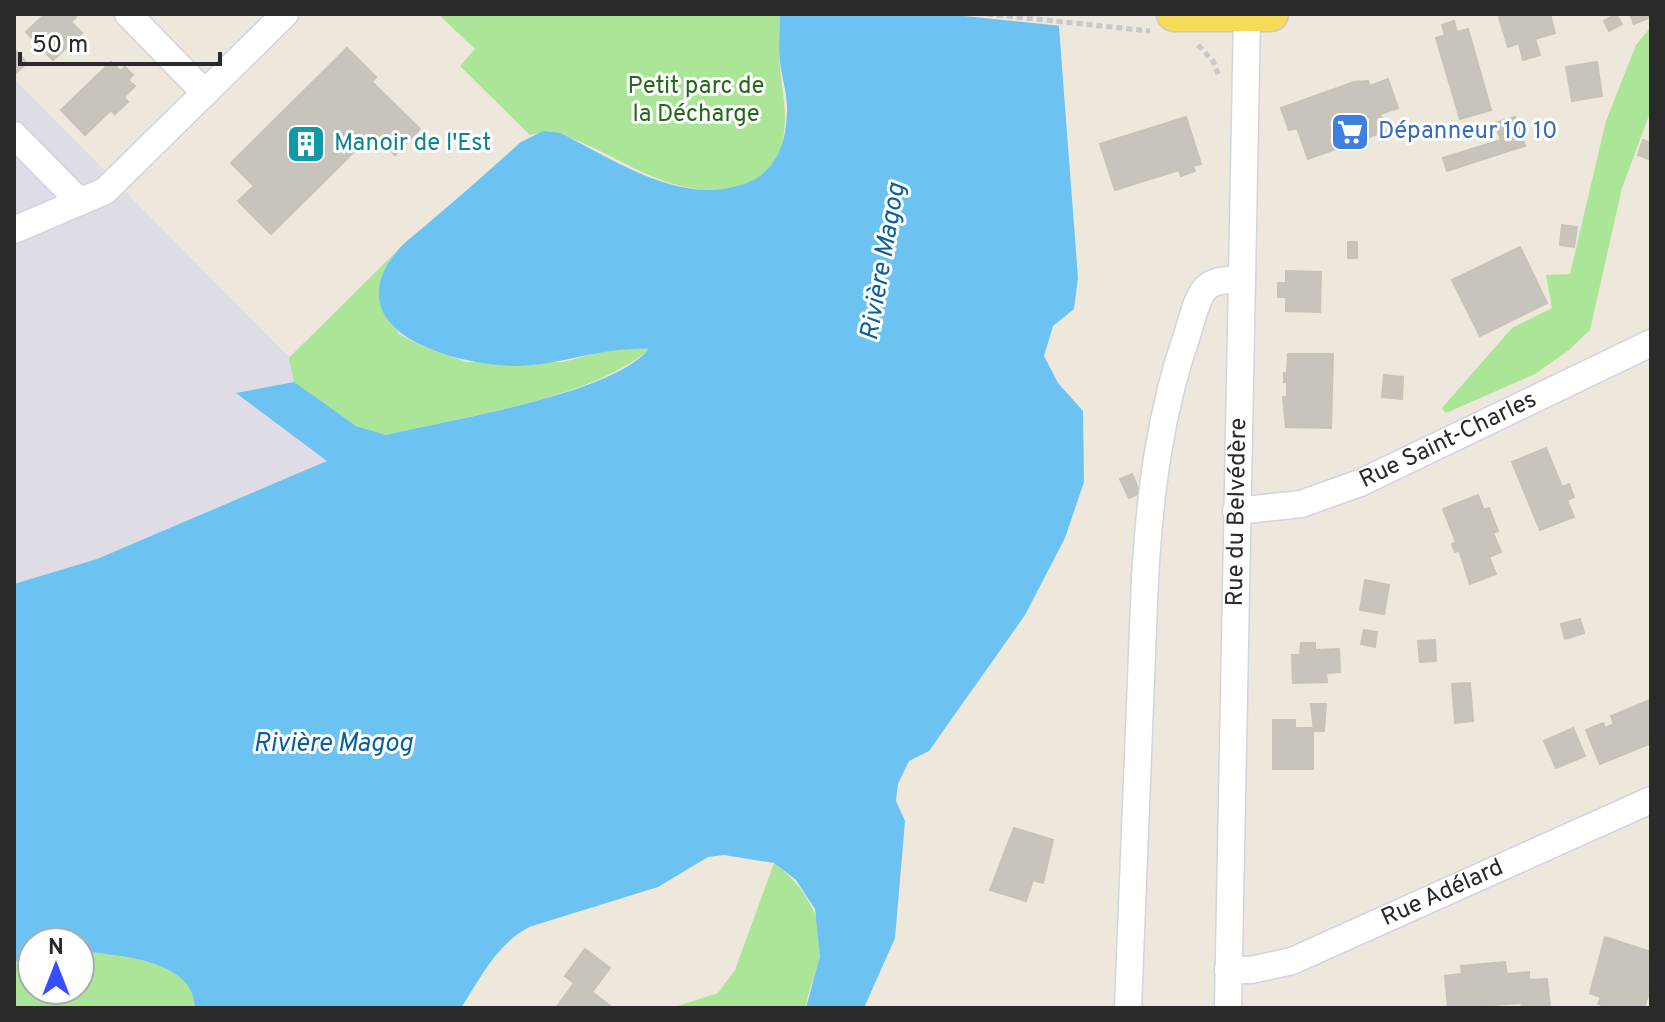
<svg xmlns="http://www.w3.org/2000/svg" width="1665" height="1022" viewBox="0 0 1665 1022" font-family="Overpass,sans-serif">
  <rect width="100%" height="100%" fill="#ede7dc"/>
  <path fill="#dfdce5" d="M14,79L289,357L395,253L388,263L466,362L238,392L328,461L97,559L14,584Z"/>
  <g fill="#abe597">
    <path d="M438,14H780C780,28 779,43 779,57C781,89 790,116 781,148C775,168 763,178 744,184C659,213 585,118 530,135L460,66L475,49Z"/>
    <path d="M1651,27V110L1622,188L1590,330L1569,350L1535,374L1446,413L1442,408L1512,328L1552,308L1546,275L1570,274L1606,121L1636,45Z"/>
    <path d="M395,253L388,263L398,334L424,347L466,362H563L620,347L650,349C588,400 466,416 386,435C350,429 322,404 294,382L289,358Z"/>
    <path d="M774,863C804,886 827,919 819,960C816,976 807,991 806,1008H671L718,993L735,970Z"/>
    <path d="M80,951C116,956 194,958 195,1008H14V962L32,957V990H80Z"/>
  </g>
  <path fill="#6cc3f1" d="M780,14H1058L1078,278L1074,309L1053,326L1044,356L1058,383L1083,411L1084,482L1065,538L1025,615L929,751L909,761L898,784L896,801L905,821L895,938L864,1008H806L820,956L815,909L796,880L774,863L724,855L708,857L658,887L529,927C496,945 481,977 461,1008H195C194,958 116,956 80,951V942H32V957L14,962V584L97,559L327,461L236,393L294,382L356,426L386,435C448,420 611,395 649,349C604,346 562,365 516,366C461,366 337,335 393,256C403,242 420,231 433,219C463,194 492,168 521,142L543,131L560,133C616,160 679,206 744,184C776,173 786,144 787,112C788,96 782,78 780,63C778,47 780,30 780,14Z"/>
  <path fill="#ede7dc" d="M945,14H1062V26Z"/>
  <g fill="#c8c3bb" stroke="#c8c3b5" stroke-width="2">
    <path d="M45,14H73L76,17L71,22L82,33L53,60L26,32Z"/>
    <path d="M1498,14H1550L1555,33L1535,39L1540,55L1523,60L1519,43L1508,47Z"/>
    <path d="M1616,14L1622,24L1609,31L1604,21Z"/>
    <path d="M1630,14H1651V17L1634,24Z"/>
    <path d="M1454,21L1457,32L1468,29L1491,110L1460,119L1436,38L1445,35L1442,25Z"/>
    <path d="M347,48L376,77L372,82L420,129L395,155L373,133L271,234L238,201L254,186L231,163Z"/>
    <path d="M16,51L27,63L16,73L14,70Z"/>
    <path d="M111,62L120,71L125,67L133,75L128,80L135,86L124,97L128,102L115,114L111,110L85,135L61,110Z"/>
    <path d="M1597,62L1602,96L1572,101L1566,67Z"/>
    <path d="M1388,79L1398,108L1380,114L1386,131L1308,159L1297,128L1289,130L1281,108L1354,82L1368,81L1370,86Z"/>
    <path d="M1186,117L1201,164L1193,166L1195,171L1181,176L1179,170L1115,190L1100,144Z"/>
    <path d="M1515,117L1525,146L1505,152L1495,123Z"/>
    <path d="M1501,140L1505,152L1447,171L1443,158Z"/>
    <path d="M1643,140L1651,143V160L1638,155Z"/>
    <path d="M1562,225L1577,227L1574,247L1560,245Z"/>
    <rect x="1348" y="242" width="9" height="16"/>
    <path d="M1520,247L1547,303L1480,336L1452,280Z"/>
    <path d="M1286,271L1321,272L1320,312L1286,311V297H1278V283H1286Z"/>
    <path d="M1288,354H1333L1331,428L1286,427L1283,397H1287V382H1284V373H1287Z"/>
    <path d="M1384,375L1403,377L1402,399L1382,397Z"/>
    <path d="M1546,448L1562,487L1569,484L1574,497L1567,500L1574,517L1540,530L1512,462Z"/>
    <path d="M1132,474L1140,493L1129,498L1120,479Z"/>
    <path d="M1478,495L1484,510L1489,508L1498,531L1493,533L1501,552L1489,557L1496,574L1470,584L1459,550L1455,552L1452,544L1456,542L1443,509Z"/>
    <path d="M1365,580L1389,585L1384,614L1360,610Z"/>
    <path d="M1580,619L1584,633L1565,639L1561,624Z"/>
    <path d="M1364,630L1377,632L1375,647L1361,644Z"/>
    <path d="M1435,640L1436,661L1420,662L1418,641Z"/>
    <path d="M1301,643H1315V650L1339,649L1340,672L1326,673L1327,682L1293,683L1292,655H1300Z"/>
    <path d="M1470,683L1473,721L1455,723L1452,684Z"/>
    <path d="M1650,700L1651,743L1600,764L1586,730L1603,723L1605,728L1614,724L1611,716Z"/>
    <path d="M1311,704H1326L1324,731H1314Z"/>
    <path d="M1273,720H1295V728H1313V769H1273Z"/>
    <path d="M1573,728L1585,756L1556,768L1544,741Z"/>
    <path d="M1014,828L1053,840L1043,883L1033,880L1026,901L990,890Z"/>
    <path d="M1605,937L1651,952V986L1644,1008H1610L1598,1004L1601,997L1590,993Z"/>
    <path d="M585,949L610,968L592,992L613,1008H556L574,983L565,976Z"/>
    <path d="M1505,962L1507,974L1529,972V980L1547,979L1550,1007L1520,1008L1523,1003L1448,1008L1445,976L1462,974L1461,966Z"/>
  </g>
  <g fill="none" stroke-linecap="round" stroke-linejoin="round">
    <defs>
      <g id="minor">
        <path d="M128,14L205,93"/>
        <path d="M14,135L80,202"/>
        <path d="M14,230L105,191L285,14"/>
        <path id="s1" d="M1236,511L1301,504L1360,483L1651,343"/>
        <path id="s2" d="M1228,970H1251L1292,961L1651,800"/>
        <path d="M1128,1008L1145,578C1150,493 1160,412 1188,332C1193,318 1196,297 1207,287C1216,279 1230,280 1242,279"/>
        <path id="s3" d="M1228,1008L1247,16"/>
      </g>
      <path id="major" d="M1174,14H1271"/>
    </defs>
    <use href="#minor" stroke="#d1d3e3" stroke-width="29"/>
    <use href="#major" stroke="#c8c8c8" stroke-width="37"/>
    <g stroke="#c8c8c8" stroke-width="5" stroke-dasharray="6 4" stroke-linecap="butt">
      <path d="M987,14L1150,31"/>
      <path d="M1198,45L1213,61L1219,76"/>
    </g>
    <use href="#minor" stroke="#fff" stroke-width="26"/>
    <use href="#major" stroke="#f4dc59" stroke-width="34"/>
  </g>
  <defs>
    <symbol id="supermarket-square" viewBox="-11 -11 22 22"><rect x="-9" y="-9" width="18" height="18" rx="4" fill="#3f7fe0" stroke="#fff"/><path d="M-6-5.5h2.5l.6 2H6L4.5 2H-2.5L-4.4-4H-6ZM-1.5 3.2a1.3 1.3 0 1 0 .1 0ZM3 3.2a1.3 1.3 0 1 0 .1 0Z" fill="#fff"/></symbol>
    <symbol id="building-square" viewBox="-11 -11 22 22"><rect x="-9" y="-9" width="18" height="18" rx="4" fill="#0f9aa8" stroke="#fff"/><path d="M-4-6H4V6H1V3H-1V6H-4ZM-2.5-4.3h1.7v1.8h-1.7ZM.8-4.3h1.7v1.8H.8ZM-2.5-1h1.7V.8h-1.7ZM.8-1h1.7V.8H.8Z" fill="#fff"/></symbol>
  </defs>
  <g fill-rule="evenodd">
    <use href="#supermarket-square" x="1328" y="110" width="44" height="44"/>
    <use href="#building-square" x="284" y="122" width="44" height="44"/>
  </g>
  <g text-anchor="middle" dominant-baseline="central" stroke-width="6" stroke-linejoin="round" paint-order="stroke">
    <g font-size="24" fill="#236918" stroke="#fff">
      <text x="696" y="87">Petit parc de<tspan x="696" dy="28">la Décharge</tspan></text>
    </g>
    <g font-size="24" fill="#366cbe" stroke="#fff" text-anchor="start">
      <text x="1378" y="132">Dépanneur 10 10</text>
    </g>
    <g font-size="24" fill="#0d838f" stroke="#fff" text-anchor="start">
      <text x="334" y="144">Manoir de l'Est</text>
    </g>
    <g font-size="24" fill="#2a2a2a" stroke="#fff">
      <text stroke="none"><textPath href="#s1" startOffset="226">Rue Saint-Charles</textPath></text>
      <text stroke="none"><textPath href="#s3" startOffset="496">Rue du Belvédère</textPath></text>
      <text stroke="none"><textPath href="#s2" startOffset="230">Rue Adélard</textPath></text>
    </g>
    <g font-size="26" font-style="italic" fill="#0a609e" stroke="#fff">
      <text transform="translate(884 262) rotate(-80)">Rivière Magog</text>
      <text x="333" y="744">Rivière Magog</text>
    </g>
  </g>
  <rect width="1665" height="1022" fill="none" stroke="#2a2a2a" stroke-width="32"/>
  <g transform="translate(56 966)"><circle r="38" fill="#ffffff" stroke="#aaaaaa" stroke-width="2"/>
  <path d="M0-6L14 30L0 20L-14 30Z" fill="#374dfe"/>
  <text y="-12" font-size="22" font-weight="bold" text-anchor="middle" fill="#2a2a2a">N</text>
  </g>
  <path d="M20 52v12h200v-12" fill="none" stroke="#2a2a2a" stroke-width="4"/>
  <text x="32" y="52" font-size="24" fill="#2a2a2a" stroke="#ffffff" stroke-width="6" paint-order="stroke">50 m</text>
</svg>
